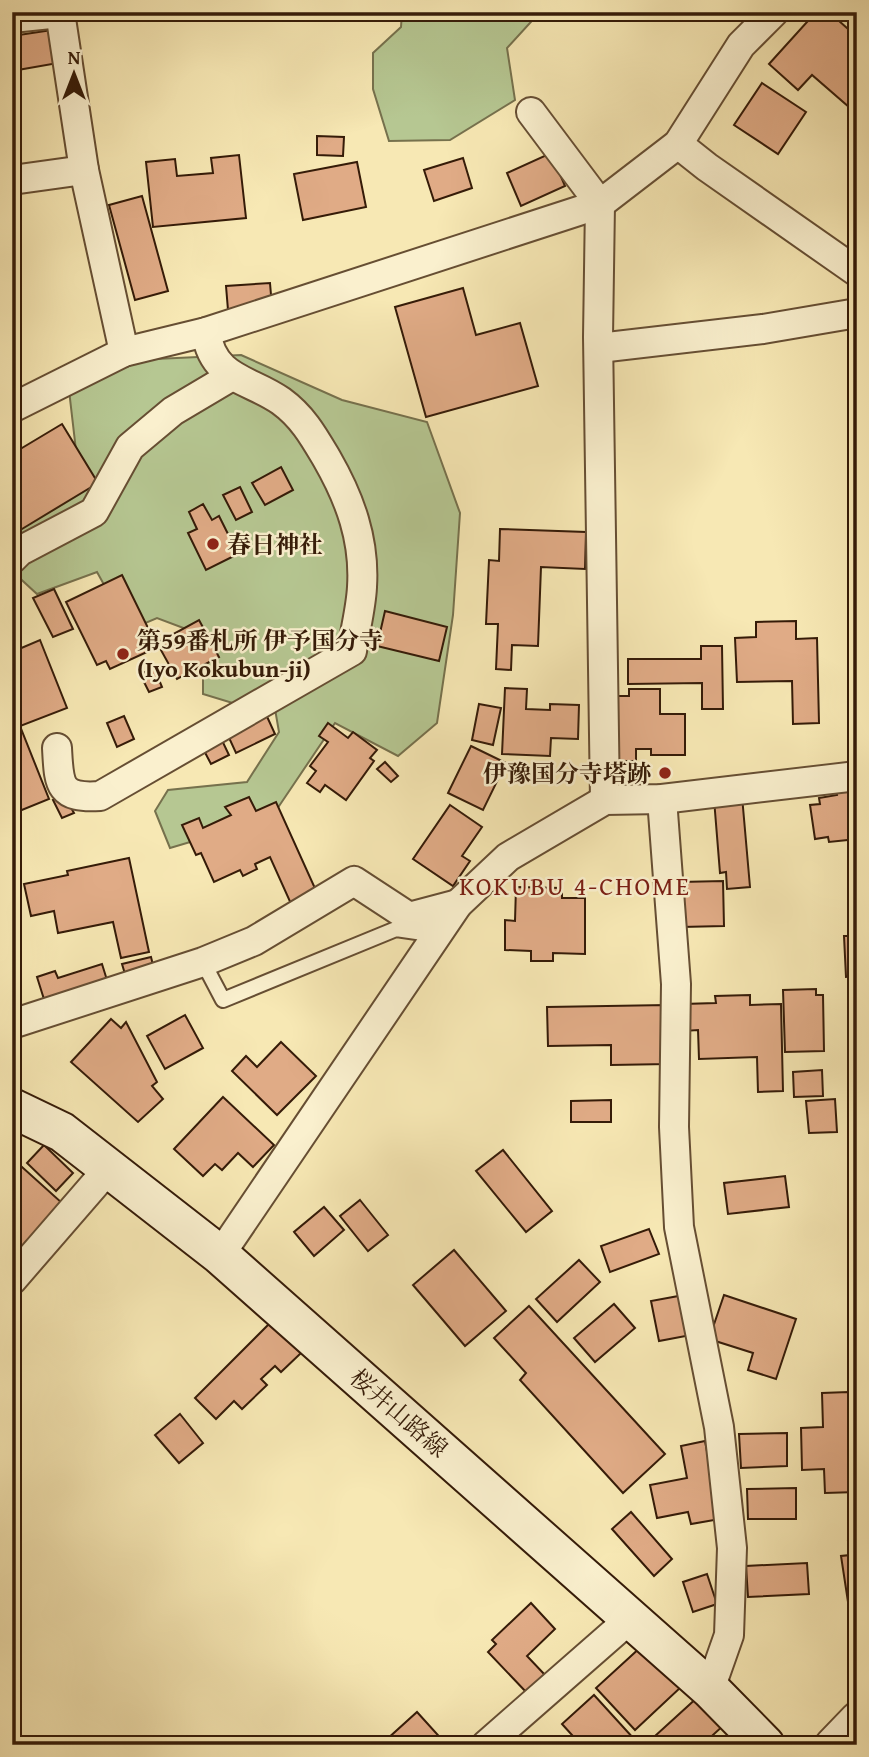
<svg xmlns="http://www.w3.org/2000/svg" width="869" height="1757" viewBox="0 0 869 1757" font-family="'Gentium Book Plus','Noto Serif JP',serif">
  <rect width="100%" height="100%" fill="#f7e8b4"/>
  <filter id="stains"><feTurbulence type="fractalNoise" baseFrequency=".00286" numOctaves="4"/><feColorMatrix values="0 0 0 0 .2 0 0 0 0 .09 0 0 0 0 .02 0 0 0 .5 -.17"/></filter>
  <radialGradient id="worn" r=".72"><stop offset=".6" stop-color="#630" stop-opacity="0"/><stop offset="1" stop-color="#630" stop-opacity=".3"/></radialGradient>
  <g fill="#b6c792" stroke="#76714d" stroke-width="2">
    <path d="M402,12H540L507,48L515,100L450,140L389,141L373,89V53L401,27Z"/>
    <path d="M241,355L342,400L427,422L460,513L453,615L437,723L398,756L335,723L271,818L170,848L155,811L168,790L247,782L279,732L275,709L249,708L203,694V677L210,638L157,618L129,630L97,572L37,594L12,571V532L80,485L69,390L134,360Z"/>
  </g>
  <g fill="#e0ab86" stroke="#351b08" stroke-width="2">
    <path d="M816,12H829L857,37V114L812,75L798,90L769,64Z"/>
    <path d="M52,30L58,63L12,71V36Z"/>
    <path d="M762,83L806,112L778,154L734,125Z"/>
    <path d="M317,136L344,137L343,156L317,155Z"/>
    <path d="M551,153L565,186L521,206L507,173Z"/>
    <path d="M239,155L246,218L153,227L146,162L175,159L177,176L213,173L211,158Z"/>
    <path d="M463,158L472,188L434,201L424,170Z"/>
    <path d="M357,162L366,207L303,220L294,174Z"/>
    <path d="M142,196L168,291L135,300L109,205Z"/>
    <path d="M270,283L272,307L228,310L226,286Z"/>
    <path d="M463,288L476,335L520,323L538,386L426,417L395,307Z"/>
    <path d="M62,424L98,483L17,532L12,525V454Z"/>
    <path d="M281,467L293,490L265,505L252,483Z"/>
    <path d="M240,487L252,512L236,520L223,495Z"/>
    <path d="M203,504L212,520L219,516L238,554L206,570L188,533L197,529L189,512Z"/>
    <path d="M500,529L586,532L585,569L541,567L538,646L512,645L511,670L496,669L498,624H486L489,560L499,561Z"/>
    <path d="M122,575L152,636L142,641L147,652L110,669L106,661L97,665L66,602Z"/>
    <path d="M54,589L73,629L53,637L33,598Z"/>
    <path d="M385,611L447,627L439,661L377,646Z"/>
    <path d="M199,620L219,657L177,679L157,643Z"/>
    <path d="M796,621V639L817,638L819,723L793,724L792,681L737,682L735,638L756,637V622Z"/>
    <path d="M40,640L67,708L20,726L49,799L12,814V652Z"/>
    <path d="M701,646H722L723,709H702V683L628,684V659H701Z"/>
    <path d="M154,668L162,687L149,692L140,674Z"/>
    <path d="M505,688L527,689L526,709L550,710V704L579,705L578,739L551,738L550,756L502,754Z"/>
    <path d="M629,689H660V714H685V755H651V749H636V761H608L609,696H629Z"/>
    <path d="M479,704L501,708L493,745L472,740Z"/>
    <path d="M264,710L275,734L236,753L225,729Z"/>
    <path d="M124,716L134,739L117,747L107,723Z"/>
    <path d="M328,723L348,738L353,732L377,750L370,758L374,761L346,800L325,785L320,792L307,783L316,771L310,766L328,742L319,736Z"/>
    <path d="M218,732L229,755L211,764L199,741Z"/>
    <path d="M471,746L506,763L483,810L448,793Z"/>
    <path d="M385,762L398,776L391,782L377,769Z"/>
    <path d="M857,787V839L829,842L828,837L815,839L810,805L820,804L819,798L837,795L836,790Z"/>
    <path d="M64,795L74,813L62,818L53,800Z"/>
    <path d="M742,796L750,887L727,889L726,872L720,873L714,799Z"/>
    <path d="M249,797L256,811L276,802L318,895L292,906L270,857L255,864L257,869L243,876L240,870L214,882L201,853L196,855L182,825L199,818L203,828L231,815L225,807Z"/>
    <path d="M450,805L482,827L462,856L470,861L453,886L413,859Z"/>
    <path d="M129,858L149,952L121,958L113,922L58,933L54,911L31,916L24,884L68,875L67,871Z"/>
    <path d="M723,881L724,926L681,927L680,882Z"/>
    <path d="M516,887L562,888V898H585V954L553,953V961H531V951L505,950V920L515,921Z"/>
    <path d="M844,936H857V976L846,977Z"/>
    <path d="M151,957L156,977L128,984L122,964Z"/>
    <path d="M102,964L111,993L48,1012L37,977L55,971L58,978Z"/>
    <path d="M816,989V995H823L824,1051L785,1052L783,990Z"/>
    <path d="M750,995V1005L781,1004L783,1091L758,1092L757,1057L699,1059L698,1030L684,1031L683,1004L716,1003L715,996Z"/>
    <path d="M667,1005L668,1064L611,1065V1045L548,1046L547,1007Z"/>
    <path d="M185,1015L203,1048L165,1069L147,1036Z"/>
    <path d="M111,1019L121,1028L126,1022L157,1082L152,1086L163,1099L138,1122L71,1062Z"/>
    <path d="M281,1042L316,1076L277,1115L232,1071L246,1056L257,1067Z"/>
    <path d="M822,1070L823,1096L794,1097L793,1072Z"/>
    <path d="M223,1097L274,1145L253,1167L238,1153L222,1170L215,1164L203,1176L174,1149Z"/>
    <path d="M835,1099L837,1132L809,1133L806,1101Z"/>
    <path d="M611,1100V1122H571V1101Z"/>
    <path d="M44,1145L73,1173L56,1191L27,1163Z"/>
    <path d="M503,1150L552,1211L526,1232L476,1171Z"/>
    <path d="M12,1158L62,1203L12,1257V1230L14,1231L18,1228L12,1223Z"/>
    <path d="M785,1176L789,1207L728,1214L724,1183Z"/>
    <path d="M360,1200L388,1235L368,1251L340,1216Z"/>
    <path d="M324,1207L344,1230L314,1256L294,1232Z"/>
    <path d="M649,1229L659,1254L610,1272L601,1246Z"/>
    <path d="M454,1250L506,1311L465,1346L413,1285Z"/>
    <path d="M579,1260L600,1282L557,1322L536,1299Z"/>
    <path d="M684,1295L691,1335L659,1341L651,1301Z"/>
    <path d="M724,1295L796,1319L776,1379L748,1370L753,1353L709,1339Z"/>
    <path d="M614,1304L635,1328L595,1362L574,1338Z"/>
    <path d="M529,1306L665,1454L623,1493L520,1380L526,1373L494,1338Z"/>
    <path d="M270,1323L301,1353L281,1372L275,1366L261,1379L267,1385L242,1409L234,1401L216,1419L195,1398Z"/>
    <rect x="852" y="1363" width="5" height="25"/>
    <path d="M848,1392L850,1433H857V1492L825,1493L824,1469L802,1470L801,1428L823,1427L822,1393Z"/>
    <path d="M180,1414L203,1443L179,1463L155,1435Z"/>
    <path d="M787,1433V1466L741,1468L739,1434Z"/>
    <path d="M705,1441L720,1519L691,1524L688,1512L657,1518L650,1485L687,1478L681,1446Z"/>
    <path d="M796,1488V1519H748L747,1489Z"/>
    <path d="M631,1512L672,1559L654,1576L612,1529Z"/>
    <path d="M857,1540V1601L848,1602L841,1556L850,1555L848,1541Z"/>
    <path d="M807,1563L809,1594L748,1597L746,1566Z"/>
    <path d="M707,1574L717,1604L693,1612L683,1582Z"/>
    <path d="M531,1603L555,1629L527,1656L546,1676L528,1694L488,1652L496,1644L492,1640Z"/>
    <path d="M642,1646L681,1687L635,1730L596,1688Z"/>
    <path d="M594,1695L635,1740L630,1745H581L562,1724Z"/>
    <path d="M699,1696L725,1724L702,1745H664L655,1736Z"/>
    <path d="M417,1712L446,1744L388,1745L385,1741Z"/>
  </g>
  <g fill="none" stroke-linecap="round" stroke-linejoin="round">
    <defs>
      <path id="service" d="M203,962L223,1000L396,929L437,935"/>
      <g id="minor">
        <path d="M60,12L84,170L124,352"/>
        <path d="M12,18L60,13"/>
        <path d="M531,112L600,204L598,337L605,800"/>
        <path d="M678,144L707,167L857,272"/>
        <path d="M12,180L84,170"/>
        <path d="M599,348L763,329L857,313"/>
        <path d="M12,408L124,352L206,332L600,204L678,144L741,45L774,12"/>
        <path d="M12,559L20,551L94,512L130,447L173,411L232,376"/>
        <path d="M57,748C59,784 58,799 100,796L352,651C355,630 361,608 362,587C365,540 350,499 327,459C314,437 303,417 281,401C250,379 213,380 206,332"/>
        <path d="M662,799L676,984L674,1127L679,1227L719,1427L732,1548L729,1635L710,1689"/>
        <path d="M12,1024L203,962L254,941L354,881L409,917L458,904"/>
        <path d="M220,1255L458,904L508,857L605,800L662,799L857,776"/>
        <path d="M12,1280L109,1168"/>
        <path d="M486,1745L631,1618"/>
      </g>
      <path id="tertiary" d="M832,1745L857,1719"/>
      <path id="secondary" d="M12,1108L62,1132L220,1255L710,1689L765,1745"/>
    </defs>
    <use href="#service" stroke="#664e33" stroke-width="18"/>
    <use href="#minor" stroke="#664e33" stroke-width="32"/>
    <use href="#tertiary" stroke="#664e33" stroke-width="37"/>
    <use href="#secondary" stroke="#351b08" stroke-width="42"/>
    <use href="#service" stroke="#faf0ce" stroke-width="14"/>
    <use href="#minor" stroke="#faf0ce" stroke-width="28"/>
    <use href="#tertiary" stroke="#faf0ce" stroke-width="33"/>
    <use href="#secondary" stroke="#faf0ce" stroke-width="38"/>
  </g>
  <g fill="#8f2418" stroke="#faf0ce" stroke-width="2.5">
    <circle cx="213" cy="544" r="7"/>
    <circle cx="123" cy="654" r="7"/>
    <circle cx="665" cy="773" r="7"/>
  </g>
  <g text-anchor="middle" dominant-baseline="central" stroke-width="5" stroke-linejoin="round" paint-order="stroke">
    <g font-size="24" font-weight="bold" fill="#351b08" stroke="#faf0ce" text-anchor="start">
      <text x="227" y="544">春日神社</text>
      <text x="137" y="640">第59番札所 伊予国分寺<tspan x="137" dy="28">(Iyo Kokubun-ji)</tspan></text>
      <text x="651" y="773" text-anchor="end">伊豫国分寺塔跡</text>
    </g>
    <g font-size="24" fill="#351b08" stroke="#faf0ce">
      <text transform="translate(399 1413) rotate(41)">桜井山路線</text>
    </g>
    <g font-size="26" letter-spacing="2" fill="#7a1f14" stroke="#faf0ce">
      <text x="575" y="885">KOKUBU 4-CHOME</text>
    </g>
  </g>
  <rect width="869" height="1757" fill="none" stroke="#f7e8b4" stroke-width="42"/>
  <rect x="14" y="14" width="841" height="1729" fill="none" stroke="#351b08" stroke-width="3.5"/>
  <rect x="21" y="21" width="827" height="1715" fill="none" stroke="#351b08" stroke-width="2"/>
  <g transform="translate(74 74)" stroke="#faf0ce" stroke-width="5" paint-order="stroke">
  <path d="M0-5L12 26L0 18L-12 26Z" fill="#351b08"/>
  <text y="-10" font-size="19" font-weight="bold" text-anchor="middle" fill="#351b08">N</text>
  </g>
  <rect width="100%" height="100%" filter="url(#stains)"/>
  <rect width="100%" height="100%" fill="url(#worn)"/>
</svg>
